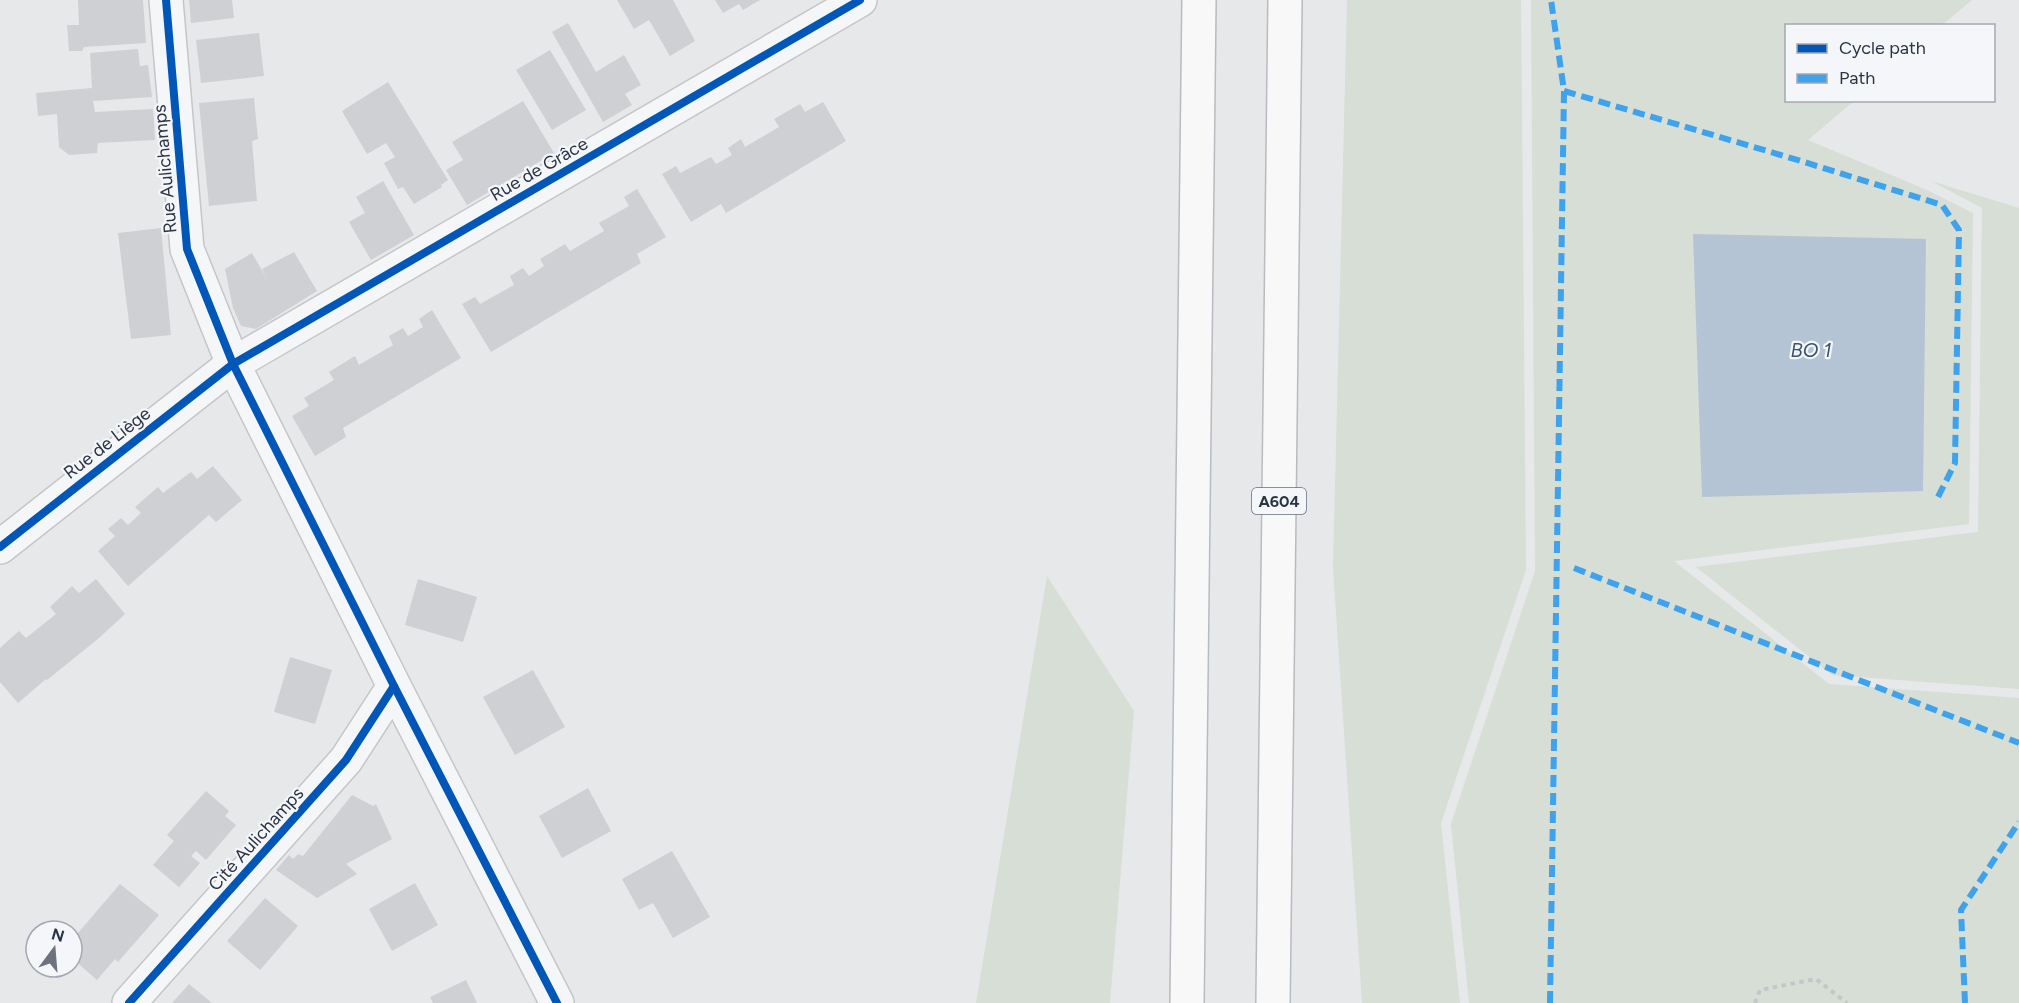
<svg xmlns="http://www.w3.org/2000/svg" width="2019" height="1003" viewBox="0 0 2019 1003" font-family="Figtree,sans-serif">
  <rect width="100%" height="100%" fill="#e6e8ea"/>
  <g fill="#d6ded6">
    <path d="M1347,0H1521L1526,570L1441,823L1460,1003H1362L1333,568Z"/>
    <path d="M1531,0H1972L1942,25L1786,26V100L1854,101L1808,140L1927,190L1973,213L1969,524L1674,561L1829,684L2019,698V1003H1469L1451,824L1535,571Z"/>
    <path d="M1931,181L2019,208V689L1832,675L1696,567L1978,532L1982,208Z"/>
    <path d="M1047,576L1134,711L1110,1003H976Z"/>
  </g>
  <path fill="#b4c4d5" d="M1693,234L1926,239L1923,491L1702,497Z"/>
  <g fill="#ced0d3">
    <path d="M78,0H143L146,43L84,47L82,51H69L67,25H79Z"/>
    <path d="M189,0H232L234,18L191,23Z"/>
    <path d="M617,0H673L695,41L670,56L649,20L634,29Z"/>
    <path d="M715,0H760L743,10L739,4L723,13Z"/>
    <path d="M568,23L596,72L624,55L641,85L625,94L632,105L603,122L552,32Z"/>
    <path d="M259,33L264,76L201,83L196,40Z"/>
    <path d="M138,49L140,66L148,65L152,97L93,101L95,112L153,109L155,140L98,143L97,153L69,155L59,147L57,114L38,116L36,93L92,88L90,53Z"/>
    <path d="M550,50L586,110L552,130L516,70Z"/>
    <path d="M388,82L448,180L441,185L442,187L414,204L403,187L398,189L384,163L395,157L386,143L367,154L342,111Z"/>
    <path d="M254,98L258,139L252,141L257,201L209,206L199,103Z"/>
    <path d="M523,101L554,153L467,205L446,170L463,160L452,142Z"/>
    <path d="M823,102L846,141L726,213L721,204L691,222L662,174L676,166L680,173L711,157L716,164L732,155L728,148L741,139L745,147L779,127L774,119L800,104L805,112Z"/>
    <path d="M383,181L414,235L371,260L349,222L365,213L356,197Z"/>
    <path d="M637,189L666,237L637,254L641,263L491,352L462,304L475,297L480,304L514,285L510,276L523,268L529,276L544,266L540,259L565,244L570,251L604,231L599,223L629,206L624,197Z"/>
    <path d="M161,228L171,335L131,339L118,233Z"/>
    <path d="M294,252L317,291L256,329L241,326L233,308L225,269L252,253L267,279L262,269Z"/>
    <path d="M432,310L461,358L343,428L346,437L315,456L292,416L309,406L304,398L334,380L329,372L355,356L359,365L393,345L389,336L403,328L408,336L423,327L419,319Z"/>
    <path d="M213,466L242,500L216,522L209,515L128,586L98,551L115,536L108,529L121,518L128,525L141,513L135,507L158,487L163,493L191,472L197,479Z"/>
    <path d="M96,579L125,614L99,638L47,680L46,679L18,703L0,682V648L19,631L26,638L56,614L50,607L72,586L79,593Z"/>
    <path d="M418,579L477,597L463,642L405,625Z"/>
    <path d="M290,657L332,670L315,724L274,712Z"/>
    <path d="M533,670L565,727L515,755L483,697Z"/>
    <path d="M588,788L611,831L562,858L539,816Z"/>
    <path d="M206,791L229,811L225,816L236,825L206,860L196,851L191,856L200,863L179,887L153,865L174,841L167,835Z"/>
    <path d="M352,795L373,806L376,804L392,839L346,864L357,874L317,898L276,870L289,855L293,859L298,854L303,856Z"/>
    <path d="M672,851L710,917L673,938L653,903L639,910L622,879Z"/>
    <path d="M415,883L438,925L392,951L369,909Z"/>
    <path d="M120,884L159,915L118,962L115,959L97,980L72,958V940Z"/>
    <path d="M265,898L298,926L260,970L227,941Z"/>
    <path d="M466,980L477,1003H433L430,997Z"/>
    <path d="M189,984L212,1003H172Z"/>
  </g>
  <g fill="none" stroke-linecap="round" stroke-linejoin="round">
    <defs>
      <g id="minor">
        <path d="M166,0L187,249L233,364L394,686L557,1003"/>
        <path d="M0,547L233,364L860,0"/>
        <path d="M129,1003L346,760L394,686"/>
      </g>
      <g id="highway">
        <path d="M1187,1003L1199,0"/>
        <path d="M1273,1003L1285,0"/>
      </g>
    </defs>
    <use href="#minor" stroke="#c4c6c8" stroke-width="36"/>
    <use href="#highway" stroke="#b8bbbf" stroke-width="36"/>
    <path stroke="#c5c6ca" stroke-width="4" stroke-dasharray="4.5 4.5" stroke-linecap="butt" d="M1755,1003L1760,990L1816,979L1847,1003"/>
    <use href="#minor" stroke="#f5f6f7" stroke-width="33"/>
    <use href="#highway" stroke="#f8f8f8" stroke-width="33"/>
    <g stroke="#3ea3ec" stroke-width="6" stroke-dasharray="12 6" stroke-linecap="butt">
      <path d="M1564,91L1801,161L1942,205L1959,230L1955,463L1937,499"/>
      <path d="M1574,568L2019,743"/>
      <path d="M1550,1003L1564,91L1551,0"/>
      <path d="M1965,1003L1961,910L2019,822"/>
    </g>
    <defs>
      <g id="cycleway">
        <path d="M166,0L187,249L233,364L394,686L557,1003"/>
        <path d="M0,547L233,364L860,0"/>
        <path d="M129,1003L346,760L394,686"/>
      </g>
    </defs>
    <use href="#cycleway" stroke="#f4f6f9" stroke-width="11"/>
    <use href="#cycleway" stroke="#0057b8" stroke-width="8"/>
  </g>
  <g text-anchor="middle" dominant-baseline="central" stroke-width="4.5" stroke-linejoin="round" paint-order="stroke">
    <rect fill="#f4f6f9" stroke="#676e7b" stroke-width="1.5" x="1252" y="488" width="54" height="26" rx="4.5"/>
    <g font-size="16" font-weight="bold" fill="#2b3445">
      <text x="1279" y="501">A604</text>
    </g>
    <g font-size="18" fill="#2b3445" stroke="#f4f6f9">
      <text transform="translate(165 169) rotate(-95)">Rue Aulichamps</text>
      <text transform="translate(539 169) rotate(-30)">Rue de Grâce</text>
      <text transform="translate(107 443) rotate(-38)">Rue de Liège</text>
      <text transform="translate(256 839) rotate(-48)">Cité Aulichamps</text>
    </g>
    <g font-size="20" font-style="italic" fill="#34527a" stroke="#f4f6f9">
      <text x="1811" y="350">BO 1</text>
    </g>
  </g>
  <rect x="1785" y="24" width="210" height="78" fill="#f4f6f9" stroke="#a4a8b1" stroke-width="1.5"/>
  <rect x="1797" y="44" width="30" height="9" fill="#0057b8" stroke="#a4a8b1" stroke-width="1.5"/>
  <text x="1839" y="54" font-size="18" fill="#2b3445">Cycle path</text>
  <rect x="1797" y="74" width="30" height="9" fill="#3ea3ec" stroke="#a4a8b1" stroke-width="1.5"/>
  <text x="1839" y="84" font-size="18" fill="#2b3445">Path</text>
  <g transform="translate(54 949) rotate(16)"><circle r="28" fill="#f4f6f9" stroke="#a4a8b1" stroke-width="1.5"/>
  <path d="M0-4.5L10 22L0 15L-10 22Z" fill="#6c737f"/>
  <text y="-9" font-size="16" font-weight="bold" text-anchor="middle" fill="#2b3445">N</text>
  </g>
</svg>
